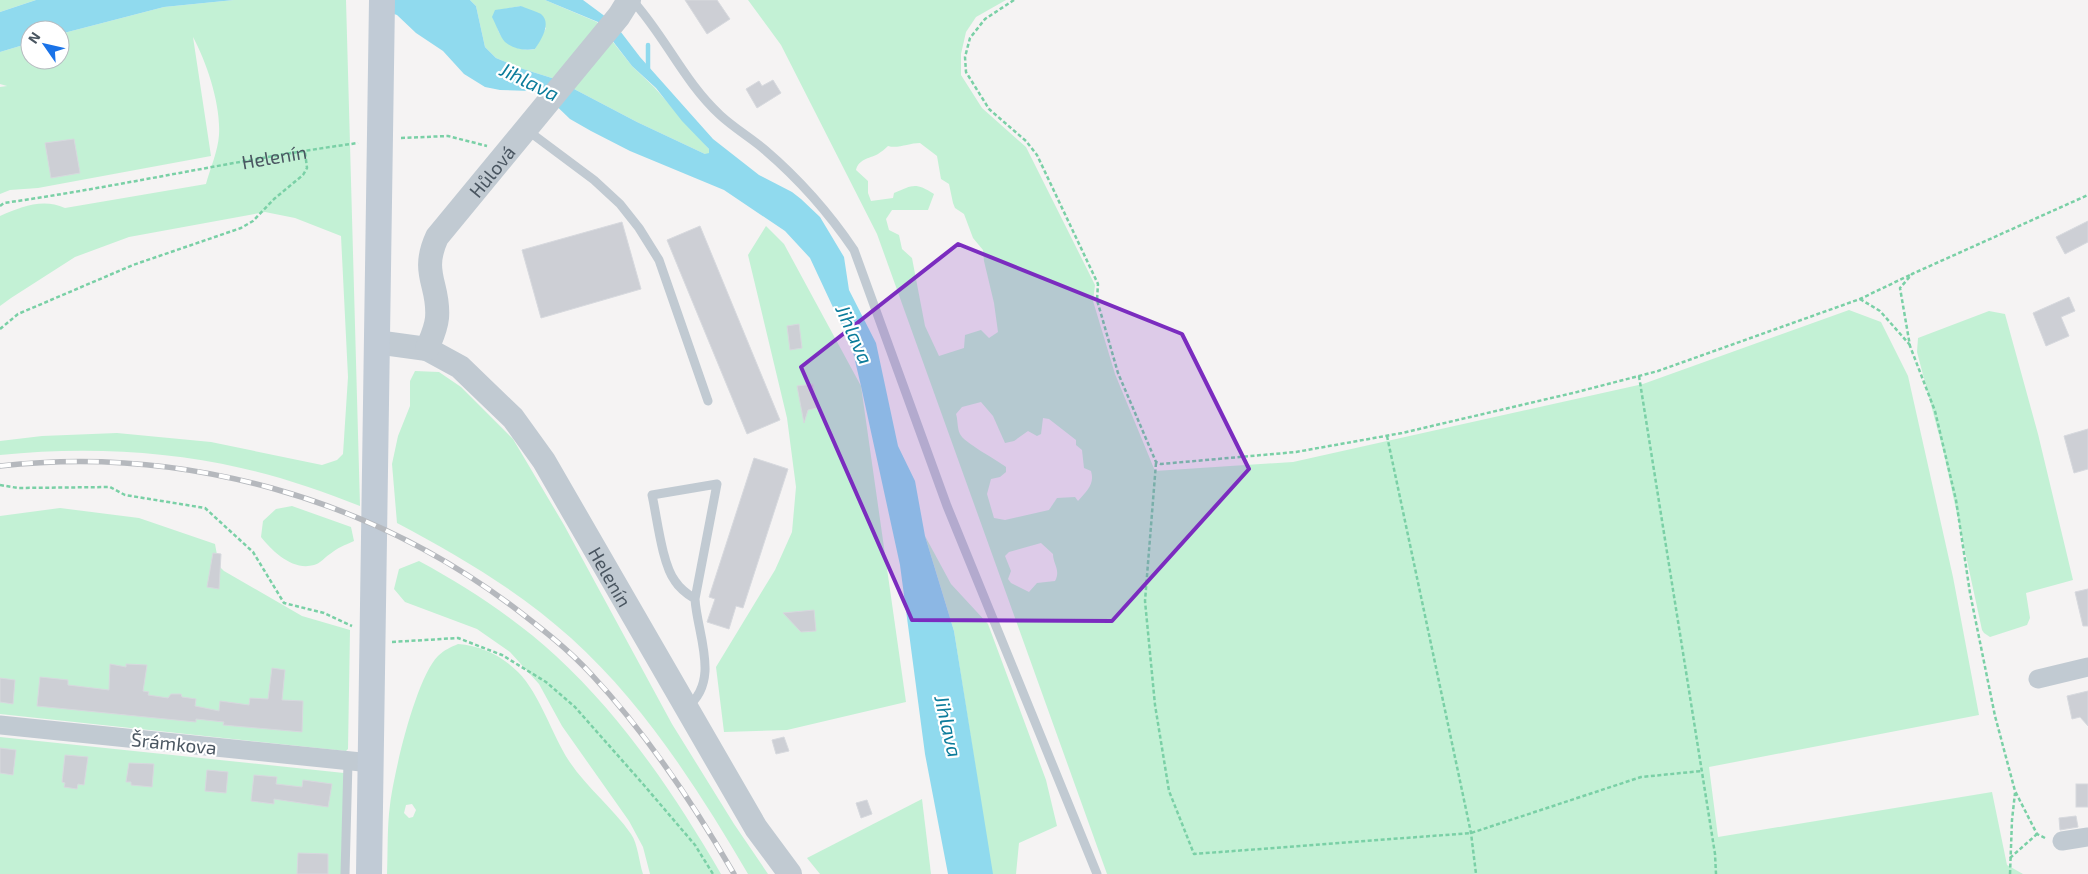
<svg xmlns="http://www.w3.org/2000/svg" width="2088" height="874" viewBox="0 0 2088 874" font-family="'Exo 2',sans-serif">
  <rect width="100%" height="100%" fill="#f5f3f3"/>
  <g fill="#c3f1d5" fill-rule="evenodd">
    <path d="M0,0H36L0,12Z"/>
    <path d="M234,0H346L360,506C321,491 282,477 241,468C163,450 80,447 0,455V441L42,436L117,433L211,442L322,465L337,460L343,454L348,377L341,236L295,218L265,212L129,237L75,257L11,298L0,306V216C22,207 42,198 65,208L206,184C210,169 218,151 219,135C221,105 207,63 193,37L211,156L38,188L10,190L0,194V87L7,86L0,84V52L30,43V60H60V34L164,7Z"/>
    <path d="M470,0H545L597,22L632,66L654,87L709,149L710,154H705L637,122L555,79L520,68L496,58L485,47L476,6ZM521,6L546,28L535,49C520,53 500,43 497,26C496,22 498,15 499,10Z"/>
    <path d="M748,0H1006L976,17L966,32L961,54V75L982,108L1026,147L1095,285L1093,301L1115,374L1155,471L1293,462L1643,384L1849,310L1881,322L1908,376L1953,577L1979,715L1709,767L1718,837L1992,792L2007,865L2023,874H1107L877,234L781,45ZM920,143L937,156L941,179L949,184L953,203L955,208L964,214L973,238L983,250L984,261L994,303L998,332L989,338L981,330L965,335L964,348L939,356L925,326L912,258L902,249L899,235L889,230L886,219L892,210H928L934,194C915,182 913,185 894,193L893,198L871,201L868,193V181L856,170C859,159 868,159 878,154C881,152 885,149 888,146C898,149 909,143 920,143ZM981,402L993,416L1005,443L1014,441L1028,431L1037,436L1041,434L1043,418L1049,419L1076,440V445L1082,450L1084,468L1091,471C1095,484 1087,491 1078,501L1075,497L1057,498L1049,510L1005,520L994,518L987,494L991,479L1000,477L1006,472V467C997,460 963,442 960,434C957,428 958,420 956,414L962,407ZM1041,543L1053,554C1053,564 1061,570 1055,581L1037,583L1029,592L1011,583L1008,579L1011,571L1005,556L1009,552Z"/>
    <path d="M766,226L784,244L861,386L906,702L787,730L724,732L716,667L775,570L792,532L796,487L787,418L748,255Z"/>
    <path d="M1989,311L2005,314L2038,434L2073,580L2026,593L2030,618L2027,625L1990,637L1984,633L1982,630L1944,454L1917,352L1918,338Z"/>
    <path d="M415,371L439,372L461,387L513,439L564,525L672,724L734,824L768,874H748C698,789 644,704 571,638C519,591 459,556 397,523L392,464L398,436L410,406V381Z"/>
    <path d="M292,506L351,527L354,541C345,545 337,548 330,554C325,557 320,564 314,565C293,571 273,552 261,537L263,521L276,509Z"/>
    <path d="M60,508L139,518L215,544L219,566L224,571L302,616L350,630L348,749L346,751L0,714V516Z"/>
    <path d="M925,536L951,584L988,624L1046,780L1057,826L1019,843L1016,874H992L954,631Z"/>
    <path d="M419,561C467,587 516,619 556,656C624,719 675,795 721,874H650L643,847L629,821L562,726L539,684L510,652L477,629L405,602L394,589L399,569Z"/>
    <path d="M458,644C481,646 501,655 518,672C540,694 552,735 569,761C587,788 613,808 631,834C638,844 639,862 643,874H387C388,851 387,827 390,805C394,772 416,678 438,656C444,650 451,647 458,644ZM412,804L416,810L413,817L409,818L404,813L406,805Z"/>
    <path d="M0,737L344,773L341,874H0Z"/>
    <path d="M922,799L931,874H820L807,858Z"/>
  </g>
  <g fill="#90daee">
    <path d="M36,0H234L164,7L60,34V30H30V43L0,52V12Z"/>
    <path d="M373,0H470L476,6L485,47L496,58L520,68L555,79L637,122L705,154L709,153V149L682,121L656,88L632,66L598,22L545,0H583L614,23L640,57L713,139L759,175L792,192L801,199L820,217L844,257L849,290L876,343L898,446L915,481L925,536L954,631L993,874H948L925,754L900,565L861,386L852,348L810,258L785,231L724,190L630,151L591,131L570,119L544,94L531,91L500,90L485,87L464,74L443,51L416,33L397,15L382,10Z"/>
    <path d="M521,6C527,9 536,11 541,14C552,23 541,40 535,49C526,51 513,49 505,42C500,37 496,24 492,17L495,10Z"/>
  </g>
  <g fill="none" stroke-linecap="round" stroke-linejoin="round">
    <path stroke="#90daee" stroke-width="4.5" d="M648,71V45"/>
  </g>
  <g fill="#cdcfd5" stroke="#d7d9de">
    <path d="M685,0H717L730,19L707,34Z"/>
    <path d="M773,80L781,93L757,108L746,89L759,81L762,86Z"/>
    <path d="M74,139L80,173L51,178L45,143Z"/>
    <path d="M2088,221V242L2065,254L2056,237Z"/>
    <path d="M622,222L641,289L541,318L522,250Z"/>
    <path d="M700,226L780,420L747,434L667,240Z"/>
    <path d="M2069,297L2075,311L2061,317L2069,336L2046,346L2033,313Z"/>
    <path d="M799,324L802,348L790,350L787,326Z"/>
    <path d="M813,384L817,408L808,410L804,423L797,386Z"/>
    <path d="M2088,429V469L2074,473L2064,436Z"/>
    <path d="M754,458L788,469L743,608L736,606L729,629L707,622L715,599L709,597Z"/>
    <path d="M213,553L221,554L219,589L207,587Z"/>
    <path d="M2088,589V626H2083L2075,592Z"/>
    <path d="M814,610L816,631L801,632L783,613Z"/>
    <path d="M110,664L126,667V664L147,665L143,691L149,692L148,695L168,698L171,694H181L182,697L196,699L195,706L219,711L220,701L249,705L250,698L268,699L272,668L285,670L282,700L303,701L302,732L223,725L224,722L196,719V722L37,706L40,677L68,680V685L109,690Z"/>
    <path d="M0,678L15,680L13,704L0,702Z"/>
    <path d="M2088,691V726L2080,717L2072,719L2067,696Z"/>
    <path d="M784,737L789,751L776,754L772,740Z"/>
    <path d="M0,748L16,750L13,775L0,773Z"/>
    <path d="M65,755L88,757L84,785L78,784L77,789L64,787L65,783L62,782Z"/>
    <path d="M129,763L154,764L152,787L131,785V782H126Z"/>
    <path d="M207,770L228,772L226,793L205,791Z"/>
    <path d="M254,775L277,777L276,784L302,787L303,780L332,784L328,807L274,799V804L251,801Z"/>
    <rect x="2076" y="784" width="12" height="23"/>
    <path d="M867,800L872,814L861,818L856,803Z"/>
    <path d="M2076,816L2078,827L2060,830L2059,818Z"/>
    <path d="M298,853L328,854V874H297Z"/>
  </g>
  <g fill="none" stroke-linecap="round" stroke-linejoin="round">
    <g stroke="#7ad0a6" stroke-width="2.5" stroke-dasharray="4 2.5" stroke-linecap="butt">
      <path d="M1014,0L985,19L970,38L965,57L966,72L989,109L1026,141L1037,155L1098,284L1097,300L1118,373L1156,462L1161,464L1296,452L1402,433L1577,392L1658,371L1860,299L1912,274"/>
      <path d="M401,138L448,136L487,146"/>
      <path id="s1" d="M0,206L4,203C123,186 240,159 358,143"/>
      <path d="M1860,299L1880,311L1910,345"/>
      <path d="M0,329L18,314L133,265L241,228L253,221L274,199L303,175L307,168L305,152"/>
      <path d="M1639,376L1715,854L1716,874"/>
      <path d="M1387,436L1471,833L1476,874"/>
      <path d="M1156,463L1145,601L1155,705L1169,791L1194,854L1471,833L1641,777L1702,771"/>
      <path d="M0,485L18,488L110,487L125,495L205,508L253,552L284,603L324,613L352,626"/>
      <path d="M392,642L458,638L502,655L546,682L575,707L643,784L695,845L713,874"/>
      <path d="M2045,838L2037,834L2015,791L1995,716L1970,593L1956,500L1935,411L1910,346L1900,288L1912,274L2088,195"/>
      <path d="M2010,858L2037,834"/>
      <path d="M2010,874L2012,820L2015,793"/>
    </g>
    <g stroke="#c1cad2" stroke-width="9">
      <path d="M632,0C665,36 684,82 720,115C734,128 751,138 765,150C800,180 829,213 854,250L947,506L1097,874"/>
      <path d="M527,130L594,180L620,204L639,228L659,260L708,401"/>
      <path d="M687,707C721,681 697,634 695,599L717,484L652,495C657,517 662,564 675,581C680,589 687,594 695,599"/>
      <path d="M345,874L348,762"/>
    </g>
    <g stroke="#c1cad2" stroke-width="19">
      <path d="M2038,679L2088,667"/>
      <path d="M0,725L371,763"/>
      <path d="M2062,841L2088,837"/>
    </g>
    <g stroke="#c1cad2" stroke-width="24">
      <path id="s2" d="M376,342L427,349L460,367L513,418L544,461L756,828L790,874"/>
      <path id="s3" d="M427,349C431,339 436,329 437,318C440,285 420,274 437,237L619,16L629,0"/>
    </g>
    <path stroke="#c1cbd6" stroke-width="26" d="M369,874L382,0"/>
    <defs>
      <path id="rail" d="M0,466C182,445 370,498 516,609C542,629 568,649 591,674C647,734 693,803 734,874"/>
    </defs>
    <use href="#rail" stroke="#b5b8bd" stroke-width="5.5"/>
    <use href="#rail" stroke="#fff" stroke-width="4" stroke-dasharray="11" stroke-linecap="butt"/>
  </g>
  <path fill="#7b2cbf" fill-opacity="0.2" stroke="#7b2cbf" stroke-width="4" stroke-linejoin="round" d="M958,244L1182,334L1249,469L1112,621L912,620L801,367Z"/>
  <g text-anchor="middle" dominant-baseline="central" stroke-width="4.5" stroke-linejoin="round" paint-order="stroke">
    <g font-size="19" fill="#4a5661" stroke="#fff">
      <text stroke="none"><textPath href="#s1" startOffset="279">Helenín</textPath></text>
      <text stroke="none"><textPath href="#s3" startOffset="201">Hůlová</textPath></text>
      <text stroke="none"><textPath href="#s2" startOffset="349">Helenín</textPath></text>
      <text transform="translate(174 743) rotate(6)">Šrámkova</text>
    </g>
    <g font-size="20" font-style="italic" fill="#0c7c9b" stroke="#fff">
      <text transform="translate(530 81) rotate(26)">Jihlava</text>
      <text transform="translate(855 334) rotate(66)">Jihlava</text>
      <text transform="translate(949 726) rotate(77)">Jihlava</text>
    </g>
  </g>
  <g transform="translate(45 45) rotate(304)"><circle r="24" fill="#ffffff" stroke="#b7bbc0"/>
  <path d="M0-4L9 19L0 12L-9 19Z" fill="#1a73e8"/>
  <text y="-8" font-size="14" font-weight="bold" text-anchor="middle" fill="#4a5661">N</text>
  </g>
</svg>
